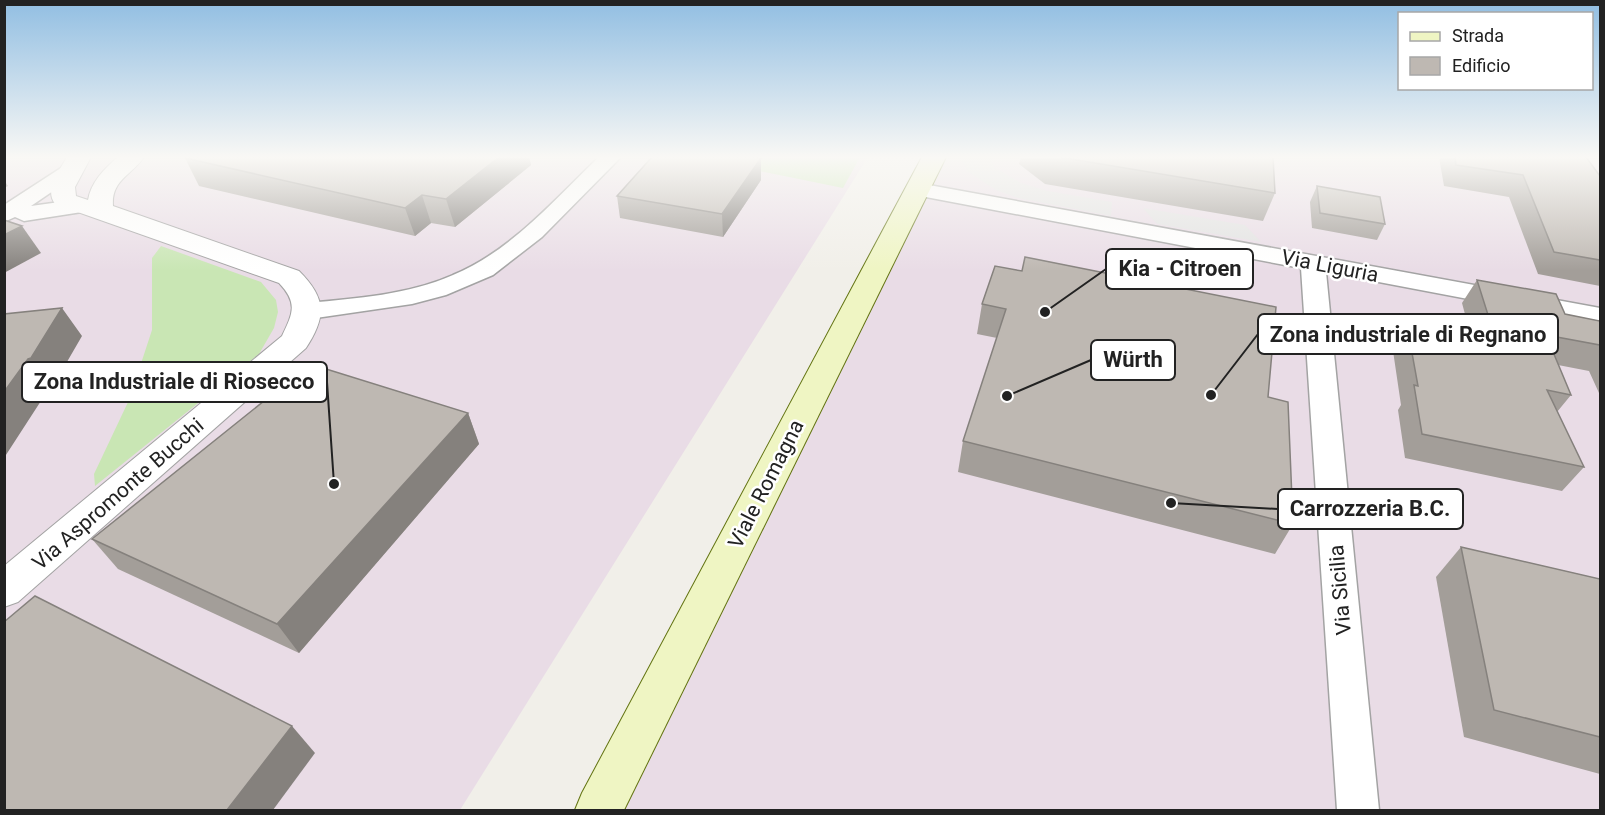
<svg xmlns="http://www.w3.org/2000/svg" width="1605" height="815" viewBox="0 0 1605 815" font-family="Roboto,sans-serif">
  <rect width="100%" height="100%" fill="#f1efe9"/>
  <g fill="#e9dce6">
    <path d="M5,157H868L460,810H5Z"/>
    <path d="M944,157H1600V810H611L740,550Z"/>
  </g>
  <g fill="#c9e6b4">
    <path d="M691,157H860L843,188Z"/>
    <path d="M161,246L261,282L276,300L278,312L274,328L259,354L95,486L94,474L129,400L152,330V258Z"/>
  </g>
  <g fill="#e2e2e2">
    <path d="M961,157H991L994,167L1021,183L1048,191L1112,202L1111,216L1018,198L996,190L967,171Z"/>
    <path d="M1143,208L1245,225L1261,242L1157,224Z"/>
  </g>
  <g fill="none" stroke-linecap="round" stroke-linejoin="round">
    <defs>
      <g id="minor">
        <path d="M599,157H621L542,237L493,275L446,295L412,304L309,319L300,317L296,311L300,305L309,303C357,298 408,295 453,275C511,251 554,200 599,157Z"/>
        <path d="M71,164L78,166L81,170L78,174L31,206L74,200L82,202L85,207L82,212L24,221L15,217L4,222V205L64,166Z"/>
        <path d="M918,183L1600,308V324L1326,272L1379,810H1337L1301,268L910,194L907,189L910,184Z"/>
      </g>
      <path id="tertiary" d="M67,157H91L75,187L76,196L88,200C91,182 104,169 118,157H144C132,175 111,180 113,206L299,271C326,298 327,316 306,348L18,602L4,607V566L282,336C293,313 298,303 279,283L55,204C44,189 59,172 67,157Z"/>
      <path id="secondary" d="M922,157H946L624,810H575L582,793Z"/>
    </defs>
    <use href="#minor" stroke="#a3a3a3" stroke-width="3"/>
    <use href="#tertiary" stroke="#a3a3a3" stroke-width="2"/>
    <use href="#secondary" stroke="#61720f" stroke-width="2"/>
    <use href="#minor" fill="#fff" fill-rule="evenodd"/>
    <use href="#tertiary" fill="#fff" fill-rule="evenodd"/>
    <use href="#secondary" fill="#eff5c3" fill-rule="evenodd"/>
  </g>
  <g fill="#a39e99">
    <path d="M186,157H529L531,165L455,227L431,223L415,236L199,186L185,158Z"/>
    <path d="M1021,157H1273L1275,193L1263,221L1045,184L1019,164Z"/>
    <path d="M1439,157H1586L1600,176V286L1538,274L1509,197L1444,186Z"/>
    <path d="M761,180L723,237L620,218L617,196Z"/>
    <path d="M1317,186L1385,224L1377,240L1312,228L1310,202Z"/>
    <path d="M995,266L1268,397L1293,524L1275,554L958,472L963,441L997,338L977,334L982,304Z"/>
    <path d="M1477,280L1565,314L1600,321V394L1599,393L1589,371L1558,365L1571,395L1557,412L1584,467L1562,491L1405,458L1398,410L1401,405L1392,344L1406,320L1470,333L1462,303Z"/>
    <path d="M468,413L479,444L299,653L118,569L92,539Z"/>
    <path d="M1461,547L1600,579V774L1464,737L1436,577Z"/>
  </g>
  <g fill="#85817d">
    <path d="M499,157H529L531,165L455,227L446,199Z"/>
    <path d="M761,158V180L723,237L722,214Z"/>
    <path d="M4,180L8,186L4,188Z"/>
    <path d="M422,195L431,223L415,236L405,208Z"/>
    <path d="M22,226L41,253L4,273V235Z"/>
    <path d="M62,308L82,336L53,386L50,387L4,458V392Z"/>
    <path d="M468,413L479,444L299,653L277,624Z"/>
    <path d="M292,726L315,753L273,810H227Z"/>
  </g>
  <g fill="#beb8b2" stroke="#85817d" stroke-width="1.5">
    <path d="M186,157H499L446,199L422,195L405,208L185,158Z"/>
    <path d="M652,157H753L761,158L722,214L617,196Z"/>
    <path d="M1059,157H1273L1275,193Z"/>
    <path d="M1455,157H1586L1600,176V260L1554,252L1523,175L1456,165Z"/>
    <path d="M1317,186L1380,197L1385,224L1320,213Z"/>
    <path d="M4,220L22,226L4,235Z"/>
    <path d="M1025,257L1276,307L1268,397L1288,402L1293,524L963,441L1006,309L982,304L995,266L1022,271Z"/>
    <path d="M1477,280L1556,294L1565,314L1600,321V345L1546,335L1571,395L1547,390L1584,467L1422,434L1414,385L1418,386L1406,320L1495,337Z"/>
    <path d="M62,308L31,358L28,359L4,392V314Z"/>
    <path d="M310,364L468,413L277,624L92,539Z"/>
    <path d="M1461,547L1600,579V737L1494,710Z"/>
    <path d="M35,596L292,726L227,810H4V622Z"/>
  </g>
  <linearGradient id="sky" x2="0" y2="1"><stop stop-color="#91bee2"/><stop offset="0.58" stop-color="#f9f8f5"/><stop offset="1" stop-color="#f9f8f5" stop-opacity="0"/></linearGradient>
  <rect width="1605" height="271" fill="url(#sky)"/>
  <g text-anchor="middle" dominant-baseline="central" stroke-width="5" stroke-linejoin="round" paint-order="stroke">
    <g font-size="21" fill="#222" stroke="#fff">
      <text transform="translate(1330 266) rotate(11)">Via Liguria</text>
      <text transform="translate(766 484) rotate(-63)">Viale Romagna</text>
      <text transform="translate(118 494) rotate(-41)">Via Aspromonte Bucchi</text>
      <text transform="translate(1340 590) rotate(-95)">Via Sicilia</text>
    </g>
  </g>
  <path fill="none" stroke="#222" stroke-width="2" d="M1045 312L1106 269M1211 395L1258 334M1007 396L1091 360M334 484L327 382M1171 503L1278 509"/>
  <g fill="#222" stroke="#fff" stroke-width="2">
    <circle cx="1045" cy="312" r="6"/>
    <circle cx="1211" cy="395" r="6"/>
    <circle cx="1007" cy="396" r="6"/>
    <circle cx="334" cy="484" r="6"/>
    <circle cx="1171" cy="503" r="6"/>
  </g>
  <g fill="#fff" stroke="#222" stroke-width="2">
    <rect x="1106" y="249" width="147" height="40" rx="6"/>
    <rect x="1258" y="314" width="300" height="40" rx="6"/>
    <rect x="1091" y="340" width="84" height="40" rx="6"/>
    <rect x="22" y="362" width="305" height="40" rx="6"/>
    <rect x="1278" y="489" width="185" height="40" rx="6"/>
  </g>
  <g font-size="22" text-anchor="middle" font-weight="bold" fill="#222">
    <text x="1180" y="276">Kia - Citroen</text>
    <text x="1408" y="342">Zona industriale di Regnano</text>
    <text x="1133" y="367">Würth</text>
    <text x="174" y="389">Zona Industriale di Riosecco</text>
    <text x="1370" y="516">Carrozzeria B.C.</text>
  </g>
  <rect width="1605" height="815" fill="none" stroke="#222222" stroke-width="12"/>
  <rect x="1398" y="12" width="195" height="78" fill="#ffffff" stroke="#a7a7a7" stroke-width="1.5"/>
  <rect x="1410" y="32" width="30" height="9" fill="#eff5c3" stroke="#a7a7a7" stroke-width="1.5"/>
  <text x="1452" y="42" font-size="18" fill="#222222">Strada</text>
  <rect x="1410" y="57" width="30" height="18" fill="#beb8b2" stroke="#a7a7a7" stroke-width="1.5"/>
  <text x="1452" y="72" font-size="18" fill="#222222">Edificio</text>
</svg>
